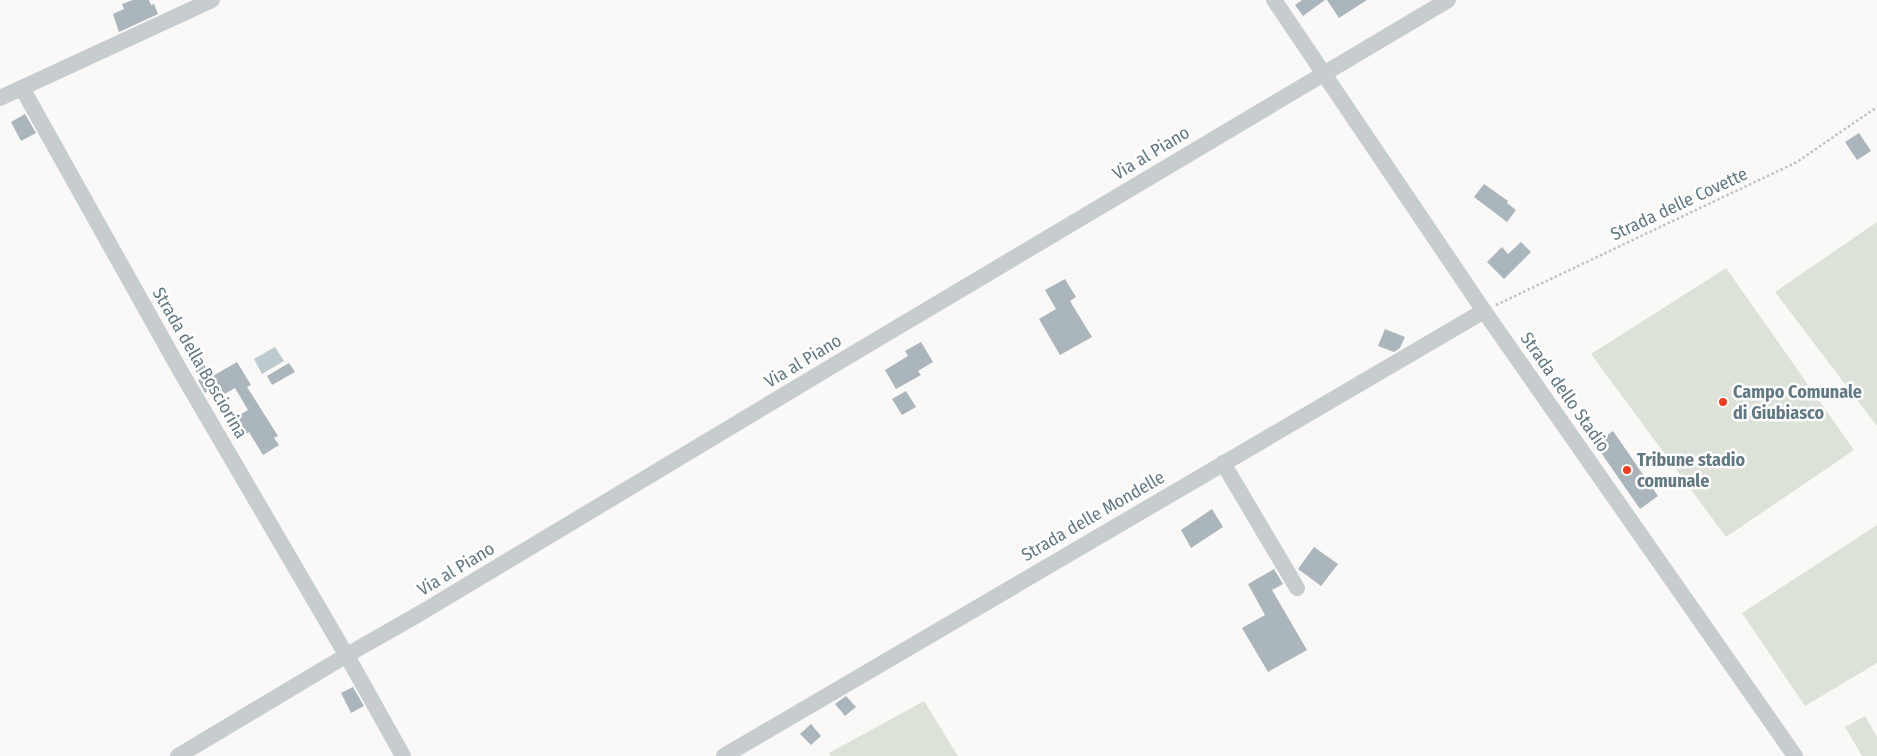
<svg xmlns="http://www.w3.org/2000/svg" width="1877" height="756" viewBox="0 0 1877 756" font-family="'Fira Sans Condensed',sans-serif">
  <rect width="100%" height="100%" fill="#faf9f7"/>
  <g fill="#dce2d8">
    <path d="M1877,222V426L1775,292Z"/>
    <path d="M1726,268L1854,450L1726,537L1591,354Z"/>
    <path d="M1877,525V663L1805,706L1742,613Z"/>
    <path d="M924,701L958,756H831L829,753Z"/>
    <path d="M1865,716L1877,737V756H1862L1845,727Z"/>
  </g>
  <path fill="#bdcbce" d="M275,347L284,361L262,374L254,359Z"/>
  <g fill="#aab6bb">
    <path d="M133,0H149L151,5L154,4L158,14L119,32L113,14L124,9L122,4Z"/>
    <path d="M1302,0H1325L1303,16L1295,5Z"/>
    <path d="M1327,0H1367L1339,18Z"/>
    <path d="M25,114L36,133L21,141L11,122Z"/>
    <path d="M1859,133L1871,151L1857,160L1845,142Z"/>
    <path d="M1484,184L1508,201L1507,203L1516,210L1507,222L1474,197Z"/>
    <path d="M1521,242L1531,252L1504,279L1487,262L1502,247L1508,254Z"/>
    <path d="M1065,279L1076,297L1070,301L1092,337L1060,355L1039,319L1056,309L1045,290Z"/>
    <path d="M1385,329L1405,337L1400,348L1394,352L1378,346Z"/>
    <path d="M921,342L933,362L918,371L921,375L896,389L885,370L908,356L905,351Z"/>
    <path d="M196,349L211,377L237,362L251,385L247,387L278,436L274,438L279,445L263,455L249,432L246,434L236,417L248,410L235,388L216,399L210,389L205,393L198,380L200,379L187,354Z"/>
    <path d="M289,363L295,372L272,385L267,376Z"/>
    <path d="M906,391L916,407L902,415L892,399Z"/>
    <path d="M1613,431L1658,496L1640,509L1595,444Z"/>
    <path d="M1212,509L1223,527L1191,548L1181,530Z"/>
    <path d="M1314,547L1338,564L1321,586L1298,569Z"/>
    <path d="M1274,569L1283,584L1272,590L1307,650L1268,672L1242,628L1265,615L1248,584Z"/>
    <path d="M353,687L364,706L351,713L341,693Z"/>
    <path d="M846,696L856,707L845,716L835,704Z"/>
    <path d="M811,724L821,736L811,745L800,734Z"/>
  </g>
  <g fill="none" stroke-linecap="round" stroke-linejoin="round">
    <path stroke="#bec2c4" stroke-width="2.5" stroke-dasharray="2.5 2.5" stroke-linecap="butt" d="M1496,305L1797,162L1877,107"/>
    <g stroke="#c7cccf" stroke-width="16">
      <path d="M1274,0L1484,311L1795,756"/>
      <path d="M22,88L181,372L351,663L403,756"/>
      <path d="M0,98L212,0"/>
      <path d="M1223,463L1297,588"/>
      <path d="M178,756L347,655L419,614L839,362L1448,0"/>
      <path d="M724,756L1484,311"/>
    </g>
  </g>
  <g fill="#f13c1f" stroke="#fff" stroke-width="2">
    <circle cx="1723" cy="402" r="5"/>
    <circle cx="1627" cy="470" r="5"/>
  </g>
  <g text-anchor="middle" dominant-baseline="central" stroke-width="5" stroke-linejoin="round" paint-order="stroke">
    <g font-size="18" fill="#627984" stroke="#fff">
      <text transform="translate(1151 153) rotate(-31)">Via al Piano</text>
      <text transform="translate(1679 204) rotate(-25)">Strada delle Covette</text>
      <text transform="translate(803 361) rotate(-31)">Via al Piano</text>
      <text transform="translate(200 363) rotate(60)">Strada della Bosciorina</text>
      <text transform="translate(1565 392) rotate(55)">Strada dello Stadio</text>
      <text transform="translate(1093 516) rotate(-30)">Strada delle Mondelle</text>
      <text transform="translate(456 569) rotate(-31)">Via al Piano</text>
    </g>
    <g font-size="18" font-weight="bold" fill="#627984" stroke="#fff" text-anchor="start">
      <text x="1733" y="392">Campo Comunale<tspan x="1733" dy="21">di Giubiasco</tspan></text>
      <text x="1637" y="460">Tribune stadio<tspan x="1637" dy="21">comunale</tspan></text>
    </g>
  </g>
</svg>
